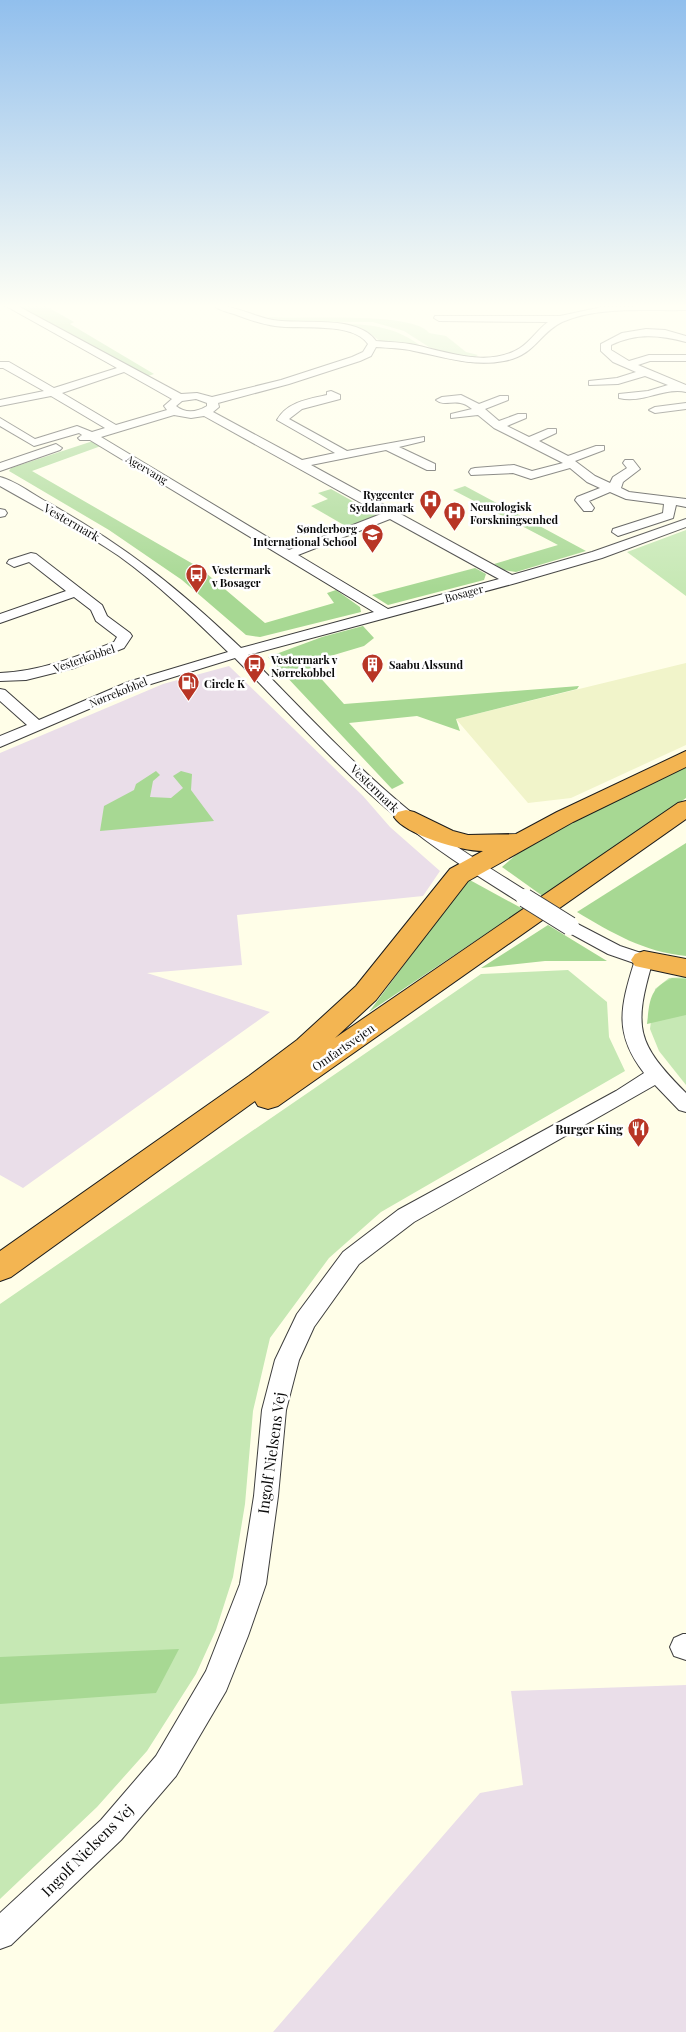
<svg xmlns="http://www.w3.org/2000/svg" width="686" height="2032" viewBox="0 0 686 2032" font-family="'Playfair Display',serif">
  <rect width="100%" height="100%" fill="#fffee8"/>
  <g fill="#eadee9">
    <path d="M229,666L363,796L390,827L440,871L423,896L237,915L242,965L147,973L270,1012L23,1188L0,1175V753L163,684Z"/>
    <path d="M686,1685V2032H273L480,1793L523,1785L511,1691Z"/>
  </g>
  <path fill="#f1f4ca" d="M686,663V745L571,798L528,803L456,719Z"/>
  <g fill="#c6e8b4">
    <path d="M270,317C301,320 413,311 429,333L446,336L466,352L478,355L473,358L443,353L429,347L404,331L373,322H286L268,318Z"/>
    <path d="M343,324C373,324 398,328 422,347L380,341L364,329Z"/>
    <path d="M686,530V596L627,552Z"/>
    <path d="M568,970L607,1002L609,1037L625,1071L381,1212L329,1258L270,1338L253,1411L245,1504L233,1577L216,1630L196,1674L147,1751L97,1807L0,1899V1304L481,974Z"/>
    <path d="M686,977V1085L659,1051L650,1029L655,989L669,978Z"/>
  </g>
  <g fill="#a7d893">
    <path d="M15,305H44L74,322L70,324L154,374L145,377Z"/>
    <path d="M93,441L101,446L32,471L200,568L265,623L334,603L327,593L336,590L360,607L361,612L260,637L246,635L182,580L109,530L9,471L11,468Z"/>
    <path d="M465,486L586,551L516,572L504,570L494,564L558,545L453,490Z"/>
    <path d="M331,489L379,516L349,528L311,506L328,499L318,493Z"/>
    <path d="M475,568L486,574L484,580L388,605L372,595Z"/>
    <path d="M363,626L374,638L364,646L307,663L344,704L579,686L577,689L456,719L460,731L417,716L349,723L404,783L392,789L268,657L322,637Z"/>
    <path d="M686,765V798L544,897L502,867L525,847Z"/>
    <path d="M156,771L160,775L153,781L150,797L171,798L183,788L173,776L181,771L192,774L191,790L214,821L100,831L104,806L134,790L136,784Z"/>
    <path d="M686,843V956C644,952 612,933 577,912Z"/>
    <path d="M468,879L523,909L369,1012Z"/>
    <path d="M548,925L607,961H545L481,968Z"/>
    <path d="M672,978L686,979V1015L647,1024C650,1000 649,989 672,978Z"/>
    <path d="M179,1649L156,1693L0,1704V1657Z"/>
  </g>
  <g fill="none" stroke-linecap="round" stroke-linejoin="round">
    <defs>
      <g id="minor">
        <path d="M4,305H16L181,394L197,393L212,397L281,380L352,357L363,352L368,344C352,321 300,330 275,326C261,324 247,319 234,314C227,312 218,310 213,305C234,305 252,316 273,320C302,325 357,314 376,341C389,342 402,342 415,345C447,352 489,368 520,348C531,341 538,329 548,322L439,321L434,318L435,316H560L602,307L686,305V310C646,311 599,306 562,322C538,334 536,355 504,361C472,367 444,357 414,351C402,348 389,348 376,347L371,356L360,361L289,384L218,403L219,407L213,412L302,460L335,453L277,420C287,402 308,399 327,395V392L331,391L340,395V399L302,409L289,419L347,451L424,437V441L399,447L435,464V470H427L386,450L311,465L512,575L592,552L686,519V527L602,558L516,583L248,655C301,708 353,765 412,813C449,844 490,868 531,894L534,898L531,902H519C478,876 437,851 400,820C341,771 289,713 235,658L138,688L0,747V736L27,725L0,701V689L5,690L39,720L128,682L228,652C193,618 158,584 119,556C81,530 40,509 0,486V477C16,481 32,494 47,502C124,545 178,588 241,648L374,612L90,440H80L78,438L82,435L79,433L34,446L0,426V418L35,439L77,426L92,432L105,428L51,396L0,406V400L44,391L3,368H0V362H9L54,388L117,368ZM124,372L172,399L164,406L167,410L116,425L62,393ZM196,399L207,403V406C197,412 186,414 176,406L182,401ZM174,415L191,418L204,416L381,514L289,550L101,437ZM390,519L499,579L388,609L298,555Z"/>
        <path d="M646,329L665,330L686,336V342C659,335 637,333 611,345V350L629,361L649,355H686V361H650L638,365L686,385V392C665,387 642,404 619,398V394L648,391L668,385L645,376L618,384L589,385V381L617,378L636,372L613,362L601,351V344L622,333Z"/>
        <path d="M461,395L479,404L500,396H508V400L485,409L499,421L518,414H526V418L507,426L529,437L548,429H556V433L539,441L568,456L596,446H604V450L575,461L595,476L610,483L613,477L627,468L623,463L625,460H633L640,469L623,482L621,488L629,492L686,499V507L676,505L673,518L618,536L612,532L613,529L663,513L664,504L626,499L610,492L589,501L594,508L592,511H584L575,500L577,497L600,488L587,482L570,468L531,479L513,473L471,475L469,472L471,469L475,468L514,465L532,471L563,463L494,428L478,415L451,418V414L472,409C457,396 446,408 436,400L442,397Z"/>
        <path d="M686,403V409L655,413L649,410L655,407Z"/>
        <path d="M56,444L62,448L60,450L0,471V463Z"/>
        <path d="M0,509L5,510L7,513L5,516L0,517Z"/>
        <path d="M31,553L36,554L102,605L107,616L130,633L132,636L124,648L74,668L26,680L0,681V673C41,671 76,657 114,642L117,637L96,621L91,610L74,597L0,623V614L66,591L29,562L14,567L7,563L9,560Z"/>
        <path d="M570,920L620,946L650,956L653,960C633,1028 636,1043 686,1093V1112L679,1110L655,1085L414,1222L359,1264L314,1327L299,1360L286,1410L278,1496L266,1584L248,1636L226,1691L176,1776L121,1840L11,1945L0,1949V1913L101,1820L156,1756L206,1671L240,1584L254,1496L262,1410L275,1360L297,1314L343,1252L398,1210L616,1091L644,1073C614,1034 620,1008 634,963L608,954L564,930L561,926L564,922Z"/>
        <path d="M683,1634H686V1660L674,1656L670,1647L674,1638Z"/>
      </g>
      <g id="highway">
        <path d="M686,751V767L573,822L468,881L376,1000L335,1038L678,803L686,801V819L278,1106L268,1109L258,1106L255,1101L11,1277L0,1281V1251L249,1076L297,1040L356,986L450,869L483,851C461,851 406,835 394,817L398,812L406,810L414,812L453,831L468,835L516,834L557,812Z"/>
        <path d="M644,951L686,959V977L635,966L631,960L635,954Z"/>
      </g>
    </defs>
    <use href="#minor" stroke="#3e3e3e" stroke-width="2"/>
    <use href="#highway" stroke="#1c1c1c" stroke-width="2"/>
    <use href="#minor" fill="#fff" fill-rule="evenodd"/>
    <use href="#highway" fill="#f3b552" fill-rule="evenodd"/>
    <defs>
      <path id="minor-bridge" d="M525,898L570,926"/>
    </defs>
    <use href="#minor-bridge" stroke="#3e3e3e" stroke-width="20" stroke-linecap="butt"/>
    <use href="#minor-bridge" stroke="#fff" stroke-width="18"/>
  </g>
  <linearGradient id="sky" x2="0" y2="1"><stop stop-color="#91bfed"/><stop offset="0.52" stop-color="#fffff5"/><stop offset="1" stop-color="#fffff5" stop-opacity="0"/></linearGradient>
  <rect width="686" height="589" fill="url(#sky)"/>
  <defs>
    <symbol id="hospital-pin" viewBox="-11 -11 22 30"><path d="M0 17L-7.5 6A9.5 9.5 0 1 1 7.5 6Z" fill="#b83525" stroke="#fff"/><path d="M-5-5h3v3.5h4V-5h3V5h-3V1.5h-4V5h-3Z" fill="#fff"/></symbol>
    <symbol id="school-pin" viewBox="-11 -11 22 30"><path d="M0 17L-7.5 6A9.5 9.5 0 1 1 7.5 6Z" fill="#b83525" stroke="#fff"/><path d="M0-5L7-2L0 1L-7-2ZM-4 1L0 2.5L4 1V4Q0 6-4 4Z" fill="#fff"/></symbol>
    <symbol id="bus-pin" viewBox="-11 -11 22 30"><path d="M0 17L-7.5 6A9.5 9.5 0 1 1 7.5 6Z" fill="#b83525" stroke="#fff"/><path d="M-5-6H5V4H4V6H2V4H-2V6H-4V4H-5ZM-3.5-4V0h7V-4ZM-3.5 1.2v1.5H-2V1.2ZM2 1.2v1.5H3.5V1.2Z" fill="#fff"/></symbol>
    <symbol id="building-pin" viewBox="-11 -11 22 30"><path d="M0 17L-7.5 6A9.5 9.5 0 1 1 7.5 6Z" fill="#b83525" stroke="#fff"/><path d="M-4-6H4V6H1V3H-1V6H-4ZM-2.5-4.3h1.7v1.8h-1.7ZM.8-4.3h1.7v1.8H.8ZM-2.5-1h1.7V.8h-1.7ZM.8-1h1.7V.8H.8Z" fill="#fff"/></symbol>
    <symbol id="fuel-pin" viewBox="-11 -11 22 30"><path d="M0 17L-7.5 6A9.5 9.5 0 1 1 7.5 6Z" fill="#b83525" stroke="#fff"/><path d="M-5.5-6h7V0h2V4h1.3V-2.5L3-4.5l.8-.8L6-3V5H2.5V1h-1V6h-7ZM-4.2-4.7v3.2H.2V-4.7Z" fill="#fff"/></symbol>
    <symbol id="restaurant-pin" viewBox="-11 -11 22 30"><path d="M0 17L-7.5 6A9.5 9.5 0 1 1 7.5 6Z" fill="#b83525" stroke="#fff"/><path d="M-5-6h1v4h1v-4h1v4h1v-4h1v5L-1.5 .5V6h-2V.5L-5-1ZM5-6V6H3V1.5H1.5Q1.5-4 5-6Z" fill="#fff"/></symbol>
  </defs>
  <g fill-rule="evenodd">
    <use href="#hospital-pin" x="418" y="488" width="25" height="34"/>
    <use href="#hospital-pin" x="442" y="500" width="25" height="34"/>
    <use href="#school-pin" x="360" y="522" width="25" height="34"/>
    <use href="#bus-pin" x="184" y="562" width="25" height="34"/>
    <use href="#building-pin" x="360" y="652" width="25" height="34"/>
    <use href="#bus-pin" x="242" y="652" width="25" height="34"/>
    <use href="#fuel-pin" x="176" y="670" width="25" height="34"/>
    <use href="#restaurant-pin" x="626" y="1116" width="25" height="34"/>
  </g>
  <g text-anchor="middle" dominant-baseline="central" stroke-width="5" stroke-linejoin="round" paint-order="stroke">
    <g font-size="11" fill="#0b0b0b" stroke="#fff">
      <text transform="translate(147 469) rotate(31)">Agervang</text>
      <text transform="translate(464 593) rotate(-15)">Bosager</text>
      <text transform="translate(84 658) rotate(-19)">Vesterkobbel</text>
      <text transform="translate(118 692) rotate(-22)">Nørrekobbel</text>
    </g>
    <g font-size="11" font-weight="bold" fill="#0b0b0b" stroke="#fff" text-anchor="start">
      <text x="414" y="494" text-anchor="end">Rygcenter<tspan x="414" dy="13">Syddanmark</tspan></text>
      <text x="470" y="506">Neurologisk<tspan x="470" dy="13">Forskningsenhed</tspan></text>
      <text x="357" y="528" text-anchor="end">Sønderborg<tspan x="357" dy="13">International School</tspan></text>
      <text x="212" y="569">Vestermark<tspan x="212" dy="13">v Bosager</tspan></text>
      <text x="271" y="659">Vestermark v<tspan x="271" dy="13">Nørrekobbel</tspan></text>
      <text x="389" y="664">Saabu Alssund</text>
      <text x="204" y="683">Circle K</text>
    </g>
    <g font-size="12" fill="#0b0b0b" stroke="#fff">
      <text transform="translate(72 522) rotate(30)">Vestermark</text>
      <text transform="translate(375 788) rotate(44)">Vestermark</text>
      <text transform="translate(343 1047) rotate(-35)">Omfartsvejen</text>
    </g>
    <g font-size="12" font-weight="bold" fill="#0b0b0b" stroke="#fff" text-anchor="end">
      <text x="623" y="1129">Burger King</text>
    </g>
    <g font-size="15" fill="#0b0b0b" stroke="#fff">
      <text transform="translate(271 1453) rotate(-82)">Ingolf Nielsens Vej</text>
      <text transform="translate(87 1850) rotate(-45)">Ingolf Nielsens Vej</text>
    </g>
  </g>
</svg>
